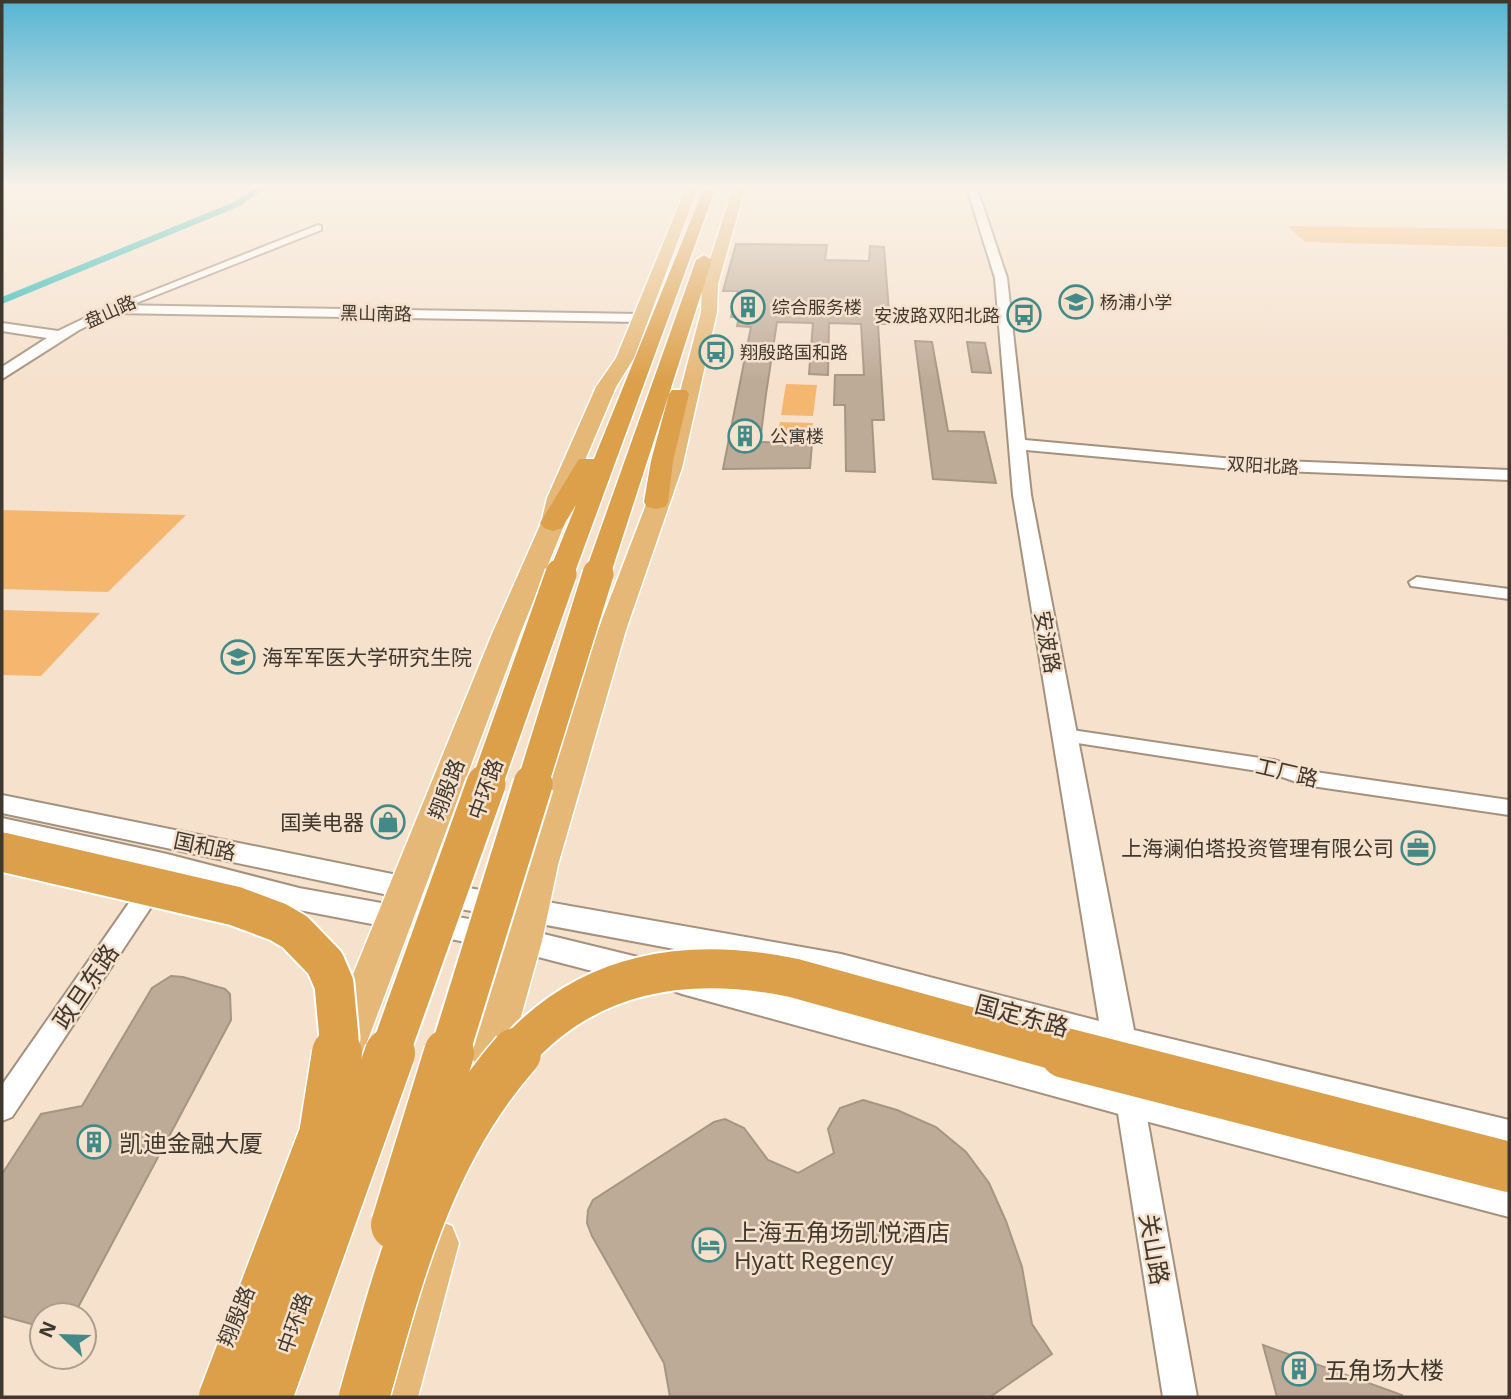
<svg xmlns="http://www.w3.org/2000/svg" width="1511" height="1399" viewBox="0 0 1511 1399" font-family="'Open Sans','Noto Sans SC',sans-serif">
  <rect width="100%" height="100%" fill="#f5e1cc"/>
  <g fill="#f5b770">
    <path d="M1287,226L1509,229V247L1305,242Z"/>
    <path d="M786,384L817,385L813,416L781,415Z"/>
    <path d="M780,422L813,423L811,441L777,440Z"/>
    <path d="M2,510L186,515L108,592L2,589Z"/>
    <path d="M2,610L100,613L41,676L2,675Z"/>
  </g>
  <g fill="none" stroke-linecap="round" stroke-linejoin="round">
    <path fill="#18b6b4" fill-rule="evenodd" d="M261,185H270L240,206L2,304V297L234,202Z"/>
  </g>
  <g fill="#beab97" stroke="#a79481" stroke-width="2">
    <path d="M736,244L827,245L825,260L869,261L870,246L884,247L890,324H878L884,420H872L875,472L846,471L845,405H834L835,375H864L861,324L829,323L828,375L809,374L813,323L777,322L766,394L760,442L812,444L810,468L723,469L751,327L737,326L739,317H731L738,291H723Z"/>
    <path d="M915,341L932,342L948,431L984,432L996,483L933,479Z"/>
    <path d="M967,342L985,343L991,373L972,372Z"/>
    <path d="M171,976L183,977L225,989L230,994L231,1020L74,1315H42V1327L2,1316V1174L41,1114L82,1106L152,988Z"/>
    <path d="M863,1100L897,1110L936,1127L966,1152L989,1183L1006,1221L1022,1267L1032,1324L1052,1354L990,1397H670L664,1363L592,1236L587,1223L588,1210L593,1200L714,1122L725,1119L744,1128L768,1160L798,1173L834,1153L828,1129L840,1108Z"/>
    <path d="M1263,1345L1402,1395L1401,1397H1277Z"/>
  </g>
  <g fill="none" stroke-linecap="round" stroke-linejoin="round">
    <defs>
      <g id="minor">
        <path d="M318,225L321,226V230L116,311L107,309Z"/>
        <path d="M1417,577L1509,589V599L1411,586L1409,582Z"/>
        <path d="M1065,729L1274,760L1308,771L1509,800V815L1305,785L1271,773L1058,740L1055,735L1058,730Z"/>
        <path d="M155,874L163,877L167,883L163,889L12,1117L2,1121V1085L147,877Z"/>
        <path d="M1130,1088L1140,1092L1144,1101L1197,1397H1163L1116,1101L1120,1092Z"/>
      </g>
      <g id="tertiary">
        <path d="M966,185H976L1007,278L1025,440L1234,459L1509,470V480L1234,469L1026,450L1031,495L1134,1030L1509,1120V1154L1137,1060L1134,1066L1122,1070L1110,1066L1104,1051L841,980L407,899L2,813V795L407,877L841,954L1099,1021L1013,495L995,278Z"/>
        <path d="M112,305L640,314L647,318L640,322L114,313L79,330L2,379V367L47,338L2,331V323L58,331Z"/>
        <path d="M2,818L167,854L299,888L523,929L646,959L657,963L662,972L657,981L646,985L523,953L299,910L167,876L2,838Z"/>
        <path d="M682,968L1130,1085L1509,1179V1217L1130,1117L682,994L671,990L666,981L671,972Z"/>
      </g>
      <g id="primary">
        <path d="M687,185H699L634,358L616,387L569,498L565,523L520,634L363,1053L357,1066L342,1071L327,1066L321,1053L492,634L541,523L547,498L596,387L616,358Z"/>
        <path d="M734,185H746L718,284L717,312L682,468L626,630L558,865L542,941L503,1081L497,1094L482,1100L467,1094L461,1081L504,941L522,865L598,630L660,468L701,312L702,284Z"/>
        <path d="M435,1219L452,1226L459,1243L418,1397H364L411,1243L418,1226Z"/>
      </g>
      <g id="trunk">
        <path d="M705,185H717L575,572L571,578L562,580L553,578L549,572L576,505L562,528L553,531L544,528L540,523L579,459H594Z"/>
        <path d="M704,255L712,260L669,394L672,390H686L689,394L673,461L668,502L665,507L656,509L647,507L644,502L651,461L669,394L611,573L608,579L598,581L588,579L585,573L696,260Z"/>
      </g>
    </defs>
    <use href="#minor" stroke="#a4917e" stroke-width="4"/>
    <use href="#tertiary" stroke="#a4917e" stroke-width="4"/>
    <use href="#primary" stroke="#fff" stroke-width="3"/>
    <use href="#trunk" stroke="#fff" stroke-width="3"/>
    <use href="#minor" fill="#fff" fill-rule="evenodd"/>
    <use href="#tertiary" fill="#fff" fill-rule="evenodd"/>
    <use href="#primary" fill="#e5b877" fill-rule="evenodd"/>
    <use href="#trunk" fill="#dca04a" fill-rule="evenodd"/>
    <defs>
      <g id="trunk-bridge-far3">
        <path d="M561,576L562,572"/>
        <path d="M597,576L598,573"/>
      </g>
      <g id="trunk-bridge-far2">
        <path d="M486,786L561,574"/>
        <path d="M532,786L598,574"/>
      </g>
      <g id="trunk-bridge-far1">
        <path d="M2,852L235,906L278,922L295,932L325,963L334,984L339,1038L336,1055"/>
        <path d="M389,1055L486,784"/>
        <path d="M449,1055L533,784"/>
        <path d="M514,1055C588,970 689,956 794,978L1072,1055"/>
      </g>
      <g id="trunk-bridge">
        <path d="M1065,1053L1509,1167"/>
        <path d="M396,1225L449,1053"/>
        <path d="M224,1397L324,1135L337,1053"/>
        <path d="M267,1397L390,1053"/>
        <path d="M364,1397C399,1273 429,1152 516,1053"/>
      </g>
    </defs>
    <use href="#trunk-bridge-far3" stroke="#fff" stroke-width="26" stroke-linecap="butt"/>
    <use href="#trunk-bridge-far2" stroke="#fff" stroke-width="34" stroke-linecap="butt"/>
    <use href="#trunk-bridge-far1" stroke="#fff" stroke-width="43" stroke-linecap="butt"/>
    <use href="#trunk-bridge" stroke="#fff" stroke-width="53" stroke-linecap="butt"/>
    <use href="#trunk-bridge-far3" stroke="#dca04a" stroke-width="24"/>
    <use href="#trunk-bridge-far2" stroke="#dca04a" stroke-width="31"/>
    <use href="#trunk-bridge-far1" stroke="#dca04a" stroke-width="39"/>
    <use href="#trunk-bridge" stroke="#dca04a" stroke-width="50"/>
  </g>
  <linearGradient id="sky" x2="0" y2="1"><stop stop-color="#55b5d3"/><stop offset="0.49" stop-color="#faf2e8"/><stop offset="1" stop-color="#faf2e8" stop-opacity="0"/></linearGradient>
  <rect width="1511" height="381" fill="url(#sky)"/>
  <defs>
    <symbol id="school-ring" viewBox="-11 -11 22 22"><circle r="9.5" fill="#f5e1cc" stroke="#428a88" stroke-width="1.5"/><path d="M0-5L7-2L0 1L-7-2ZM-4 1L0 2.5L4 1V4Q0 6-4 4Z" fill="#428a88"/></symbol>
    <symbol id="building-ring" viewBox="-11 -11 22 22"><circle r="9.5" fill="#f5e1cc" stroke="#428a88" stroke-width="1.5"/><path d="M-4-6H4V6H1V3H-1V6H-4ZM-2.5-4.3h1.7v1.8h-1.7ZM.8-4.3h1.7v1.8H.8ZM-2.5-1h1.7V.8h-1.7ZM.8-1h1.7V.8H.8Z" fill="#428a88"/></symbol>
    <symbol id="bus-ring" viewBox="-11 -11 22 22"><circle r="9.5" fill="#f5e1cc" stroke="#428a88" stroke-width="1.5"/><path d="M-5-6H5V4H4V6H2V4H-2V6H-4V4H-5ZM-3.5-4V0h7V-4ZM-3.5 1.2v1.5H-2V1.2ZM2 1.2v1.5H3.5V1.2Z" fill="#428a88"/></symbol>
    <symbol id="university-ring" viewBox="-11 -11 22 22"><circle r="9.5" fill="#f5e1cc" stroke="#428a88" stroke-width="1.5"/><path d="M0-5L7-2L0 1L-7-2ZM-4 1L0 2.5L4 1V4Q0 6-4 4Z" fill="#428a88"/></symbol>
    <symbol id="shop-ring" viewBox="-11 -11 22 22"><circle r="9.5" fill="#f5e1cc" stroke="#428a88" stroke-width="1.5"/><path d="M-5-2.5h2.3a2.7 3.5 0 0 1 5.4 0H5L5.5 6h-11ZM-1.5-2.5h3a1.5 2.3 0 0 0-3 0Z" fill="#428a88"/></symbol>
    <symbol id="office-ring" viewBox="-11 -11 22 22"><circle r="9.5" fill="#f5e1cc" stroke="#428a88" stroke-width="1.5"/><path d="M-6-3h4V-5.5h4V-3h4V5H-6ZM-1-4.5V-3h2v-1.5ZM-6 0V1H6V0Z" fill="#428a88"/></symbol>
    <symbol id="hotel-ring" viewBox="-11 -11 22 22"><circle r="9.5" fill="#f5e1cc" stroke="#428a88" stroke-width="1.5"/><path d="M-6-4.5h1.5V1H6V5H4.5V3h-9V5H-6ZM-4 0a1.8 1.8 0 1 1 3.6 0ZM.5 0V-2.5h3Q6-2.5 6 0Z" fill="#428a88"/></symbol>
  </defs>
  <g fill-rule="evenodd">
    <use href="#school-ring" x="1057" y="283" width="38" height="38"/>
    <use href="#building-ring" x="729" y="288" width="38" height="38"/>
    <use href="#bus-ring" x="1005" y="296" width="38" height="38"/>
    <use href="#bus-ring" x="697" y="333" width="38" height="38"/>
    <use href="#building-ring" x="726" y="417" width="38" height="38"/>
    <use href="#university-ring" x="219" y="638" width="38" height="38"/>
    <use href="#shop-ring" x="369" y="803" width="38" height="38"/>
    <use href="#office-ring" x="1399" y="829" width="38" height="38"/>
    <use href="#building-ring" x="75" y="1123" width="38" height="38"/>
    <use href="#hotel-ring" x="690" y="1226" width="38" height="38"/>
    <use href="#building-ring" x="1280" y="1350" width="38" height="38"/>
  </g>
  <g text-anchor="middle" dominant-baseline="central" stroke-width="5" stroke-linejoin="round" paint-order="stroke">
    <g font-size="18" fill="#3f382f" stroke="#f5e1cc" text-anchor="start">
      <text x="1100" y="302">杨浦小学</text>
      <text x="772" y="307">综合服务楼</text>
      <text x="1000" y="315" text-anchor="end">安波路双阳北路</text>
      <text x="740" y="352">翔殷路国和路</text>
      <text x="770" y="436">公寓楼</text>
    </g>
    <g font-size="18" fill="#3f382f" stroke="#f5e1cc">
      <text transform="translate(110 311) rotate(-24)">盘山路</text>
      <text transform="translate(376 313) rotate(1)">黑山南路</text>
      <text transform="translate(1263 465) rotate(3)">双阳北路</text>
    </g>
    <g font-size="21" fill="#3f382f" stroke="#f5e1cc">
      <text transform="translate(1048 642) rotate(80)">安波路</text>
      <text transform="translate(1287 772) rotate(13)">工厂路</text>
      <text transform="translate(446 789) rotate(-69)">翔殷路</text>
      <text transform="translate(485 789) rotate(-70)">中环路</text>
      <text transform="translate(205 846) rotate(12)">国和路</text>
      <text transform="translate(236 1316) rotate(-68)">翔殷路</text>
      <text transform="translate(294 1323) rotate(-70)">中环路</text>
    </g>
    <g font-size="21" fill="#3f382f" stroke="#f5e1cc" text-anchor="end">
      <text x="262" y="657" text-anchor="start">海军军医大学研究生院</text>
      <text x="364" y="822">国美电器</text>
      <text x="1394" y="848">上海澜伯塔投资管理有限公司</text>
    </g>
    <g font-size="24" fill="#3f382f" stroke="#f5e1cc">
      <text transform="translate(85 986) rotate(-56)">政旦东路</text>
      <text transform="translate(1022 1015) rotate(15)">国定东路</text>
      <text transform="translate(1155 1249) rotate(80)">关山路</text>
    </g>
    <g font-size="24" fill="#3f382f" stroke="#f5e1cc" text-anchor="start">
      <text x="119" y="1142">凯迪金融大厦</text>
      <text x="734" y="1231">上海五角场凯悦酒店<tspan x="734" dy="28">Hyatt Regency</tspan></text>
      <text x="1324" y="1369">五角场大楼</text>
    </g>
  </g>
  <rect width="1511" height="1399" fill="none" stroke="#3f382f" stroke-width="7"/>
  <g transform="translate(63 1336) rotate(293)"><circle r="33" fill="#f5e1cc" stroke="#ac9d8d" stroke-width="2"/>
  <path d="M0-5L12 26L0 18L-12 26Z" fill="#428a88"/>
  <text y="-10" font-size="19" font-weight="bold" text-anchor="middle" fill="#3f382f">N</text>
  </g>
</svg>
